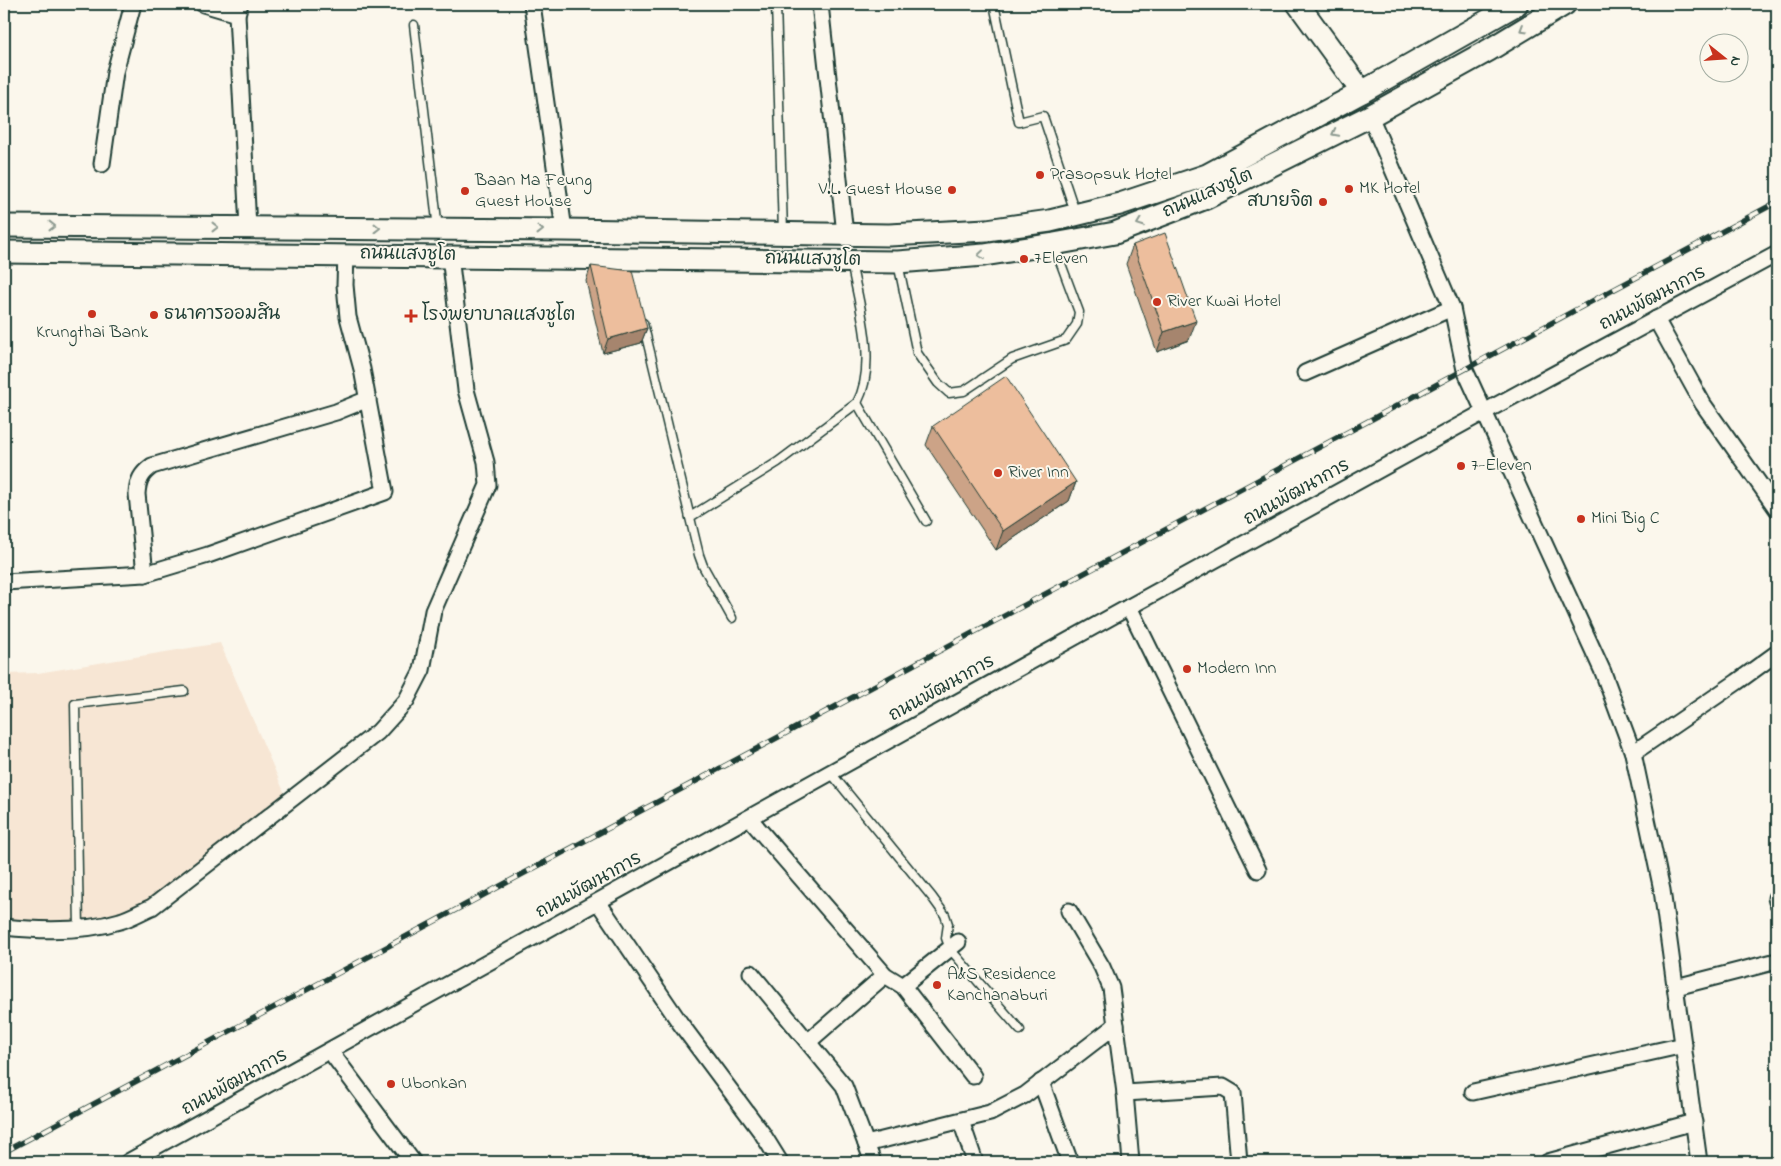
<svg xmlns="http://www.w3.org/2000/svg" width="1781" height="1166" viewBox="0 0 1781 1166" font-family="'Indie Flower','Playpen Sans Thai',sans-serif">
  <rect width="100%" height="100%" fill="#fbf7ec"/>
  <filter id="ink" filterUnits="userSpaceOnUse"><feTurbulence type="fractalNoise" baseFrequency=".02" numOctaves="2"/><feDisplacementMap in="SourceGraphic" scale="10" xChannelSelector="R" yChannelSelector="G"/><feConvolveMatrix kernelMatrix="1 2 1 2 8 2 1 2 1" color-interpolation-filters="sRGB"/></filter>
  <g filter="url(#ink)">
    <path fill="#f7e6d4" d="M220,643L288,801L120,921L4,927V674L38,673Z"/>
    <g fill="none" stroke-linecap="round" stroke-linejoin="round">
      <defs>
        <g id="lane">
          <path d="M776,4L783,232"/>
          <path d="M994,4L1019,122L1043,116L1075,212"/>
          <path d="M414,25L438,229"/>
          <path d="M898,263L917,353L938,383L949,393L964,391L1012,359L1066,340L1077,324L1079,312L1054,245"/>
          <path d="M643,323L699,555L703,566L732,618"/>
          <path d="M857,403L926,521"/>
          <path d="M690,517L778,462L857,403C878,364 859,305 851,262"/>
          <path d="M831,773L932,897L945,915L948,924L946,938L950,949L1020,1030"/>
          <path d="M79,929L75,704L184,691"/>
        </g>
        <g id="street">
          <path d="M203,4L237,14"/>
          <path d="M240,4L237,14L248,228"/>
          <path d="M532,4L564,230"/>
          <path d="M820,4L845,234"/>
          <path d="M1370,116L1452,308L1465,370L1603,672L1633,753L1662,890L1699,1162"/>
          <path d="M102,164L115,72L133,4"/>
          <path d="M1656,319L1703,404L1777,509"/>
          <path d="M1305,373L1452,308"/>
          <path d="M145,574L137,494C138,480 141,474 152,466L336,412L368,399"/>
          <path d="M4,582L145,574L208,555L385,492L362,369L348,317L345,285L346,254"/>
          <path d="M1129,607L1258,870"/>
          <path d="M1633,753L1737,682L1777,653"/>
          <path d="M749,818L885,975L903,986L973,1076"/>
          <path d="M1776,898L1777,902"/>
          <path d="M598,902L680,1023L762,1133L780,1162"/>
          <path d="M1069,911L1102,967L1111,988L1125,1093L1131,1162"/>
          <path d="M4,927C41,931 84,932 120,921C131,918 142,911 152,907L378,732L406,701L422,670L433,611L488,485L486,462L466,390L450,256"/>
          <path d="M751,973L844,1086L873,1162"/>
          <path d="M903,986L958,942"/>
          <path d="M1676,987L1777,961"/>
          <path d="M808,1042L885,975"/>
          <path d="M330,1051L413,1162"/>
          <path d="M1041,1082L1070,1162"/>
          <path d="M1473,1092L1684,1045"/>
          <path d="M1125,1093L1223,1087L1233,1093L1239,1162"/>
          <path d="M961,1121L975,1162"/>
          <path d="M866,1144L990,1113L1025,1095L1116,1025"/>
          <path d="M128,1162L1129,607L1484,412L1777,254"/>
          <path d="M1548,1162L1694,1122"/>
        </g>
        <g id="secondary">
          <path d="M1298,4L1362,92"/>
          <path d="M4,226L564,230L889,235L987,230L1050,221L1120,204L1207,175L1362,92L1517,4"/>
          <path d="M4,252L898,262L984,255L1054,244L1115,233L1206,198L1370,116L1489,50L1565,4"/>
        </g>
      </defs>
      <use href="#lane" stroke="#1f3d34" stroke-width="11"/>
      <use href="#street" stroke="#1f3d34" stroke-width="19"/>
      <use href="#secondary" stroke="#1f3d34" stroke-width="25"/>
      <use href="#lane" stroke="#fbf7ec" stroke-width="8"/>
      <use href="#street" stroke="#fbf7ec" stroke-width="15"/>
      <use href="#secondary" stroke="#fbf7ec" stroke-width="21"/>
      <defs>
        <path id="rail" d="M4,1152L1777,202"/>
      </defs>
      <use href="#rail" stroke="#1f3d34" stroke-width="5.5"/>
      <use href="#rail" stroke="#fbf7ec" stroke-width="4" stroke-dasharray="11" stroke-linecap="butt"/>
    </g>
    <g fill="#cca387" stroke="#1f3d34">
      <path d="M1133,245L1189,340L1157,352L1126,264Z"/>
      <path d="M591,266L647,328L641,343L603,353L586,281Z"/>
      <path d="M933,426L1076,482L1069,501L996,550L926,445Z"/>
    </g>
    <g fill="#a6856e" stroke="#1f3d34">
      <path d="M1196,321L1189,340L1157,352L1164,332Z"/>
      <path d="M647,328L641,343L603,353L608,339Z"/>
      <path d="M1076,482L1069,501L996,550L1003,531Z"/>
    </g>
    <g fill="#edbe9d" stroke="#1f3d34">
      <path d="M1165,233L1196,321L1164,332L1133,245Z"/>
      <path d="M591,266L632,271L647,328L608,339Z"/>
      <path d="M1006,376L1076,482L1003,531L933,426Z"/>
    </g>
    <defs><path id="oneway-chevron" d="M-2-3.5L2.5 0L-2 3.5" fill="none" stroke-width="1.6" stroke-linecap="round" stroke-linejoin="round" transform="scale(1.25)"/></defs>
    <g stroke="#8d9a90">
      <use href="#oneway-chevron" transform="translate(1523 29) rotate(149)"/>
      <use href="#oneway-chevron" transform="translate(1335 133) rotate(153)"/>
      <use href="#oneway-chevron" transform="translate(1140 223) rotate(159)"/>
      <use href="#oneway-chevron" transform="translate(52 226)"/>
      <use href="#oneway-chevron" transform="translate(215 227)"/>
      <use href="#oneway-chevron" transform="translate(377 228)"/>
      <use href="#oneway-chevron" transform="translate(540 230)"/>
      <use href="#oneway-chevron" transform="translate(981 255) rotate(174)"/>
    </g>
  </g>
  <g fill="#c8321e" stroke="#fbf7ec" stroke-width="2">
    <circle cx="1040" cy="175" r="5"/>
    <circle cx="1349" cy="189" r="5"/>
    <circle cx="952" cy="190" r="5"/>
    <circle cx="465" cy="191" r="5"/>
    <circle cx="1323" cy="202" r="5"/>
    <circle cx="1024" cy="259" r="5"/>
    <circle cx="1157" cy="302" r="5"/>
    <circle cx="92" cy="314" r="5"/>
    <circle cx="154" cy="315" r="5"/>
    <path d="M408.5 308.5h5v5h5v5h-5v5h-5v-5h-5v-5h5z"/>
    <circle cx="1461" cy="466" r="5"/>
    <circle cx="998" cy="473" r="5"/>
    <circle cx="1581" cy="519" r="5"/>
    <circle cx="1187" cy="669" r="5"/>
    <circle cx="937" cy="985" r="5"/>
    <circle cx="391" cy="1084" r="5"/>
  </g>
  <g text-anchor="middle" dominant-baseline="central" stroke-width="4" stroke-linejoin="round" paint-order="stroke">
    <g font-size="18" fill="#1f3d34" stroke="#fbf7ec" text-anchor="start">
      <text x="1050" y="175">Prasopsuk Hotel</text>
      <text x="475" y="181">Baan Ma Feung<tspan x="475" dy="21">Guest House</tspan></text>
      <text x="1359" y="189">MK Hotel</text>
      <text x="942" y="190" text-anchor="end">V.L. Guest House</text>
      <text x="1313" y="202" text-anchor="end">สบายจิต</text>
      <text x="1034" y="259">7Eleven</text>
      <text x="1167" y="302">River Kwai Hotel</text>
      <text x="164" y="315">ธนาคารออมสิน</text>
      <text x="422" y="316">โรงพยาบาลแสงชูโต</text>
      <text x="92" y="333" text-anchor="middle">Krungthai Bank</text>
      <text x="1471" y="466">7-Eleven</text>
      <text x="1008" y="473">River Inn</text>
      <text x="1591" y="519">Mini Big C</text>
      <text x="1197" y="669">Modern Inn</text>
      <text x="947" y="975">A&amp;S Residence<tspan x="947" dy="21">Kanchanaburi</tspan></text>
      <text x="401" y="1084">Ubonkan</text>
    </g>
    <g font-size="18" fill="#1f3d34" stroke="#fbf7ec">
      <text transform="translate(1208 194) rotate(-24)">ถนนแสงชูโต</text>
      <text transform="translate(408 255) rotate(1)">ถนนแสงชูโต</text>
      <text transform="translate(813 260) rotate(1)">ถนนแสงชูโต</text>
      <text transform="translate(1653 299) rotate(-28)">ถนนพัฒนาการ</text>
      <text transform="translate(1297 493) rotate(-29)">ถนนพัฒนาการ</text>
      <text transform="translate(942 689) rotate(-29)">ถนนพัฒนาการ</text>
      <text transform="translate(589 886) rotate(-29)">ถนนพัฒนาการ</text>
      <text transform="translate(235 1083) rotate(-29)">ถนนพัฒนาการ</text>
    </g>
  </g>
  <rect width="1781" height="1166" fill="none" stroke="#fbf7ec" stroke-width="20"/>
  <rect x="10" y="10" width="1761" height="1146" fill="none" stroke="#1f3d34" stroke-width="2" filter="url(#ink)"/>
  <g transform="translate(1724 58) rotate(107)"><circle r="24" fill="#fbf7ec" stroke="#a3ada2"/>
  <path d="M0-4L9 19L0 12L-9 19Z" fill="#c8321e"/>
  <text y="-8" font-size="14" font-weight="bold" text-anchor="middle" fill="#1f3d34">N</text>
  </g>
</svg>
